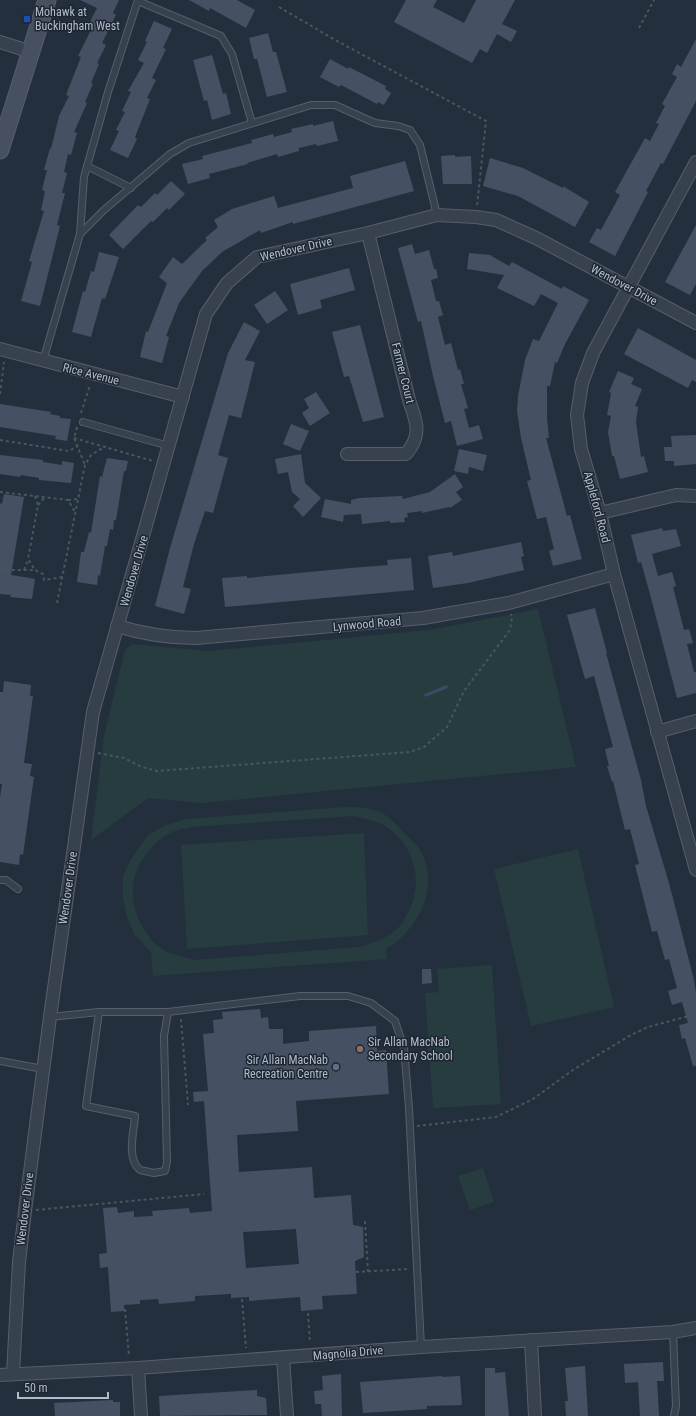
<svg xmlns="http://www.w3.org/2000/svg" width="696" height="1416" viewBox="0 0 696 1416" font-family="'Roboto Condensed',sans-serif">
  <rect width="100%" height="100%" fill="#242f3e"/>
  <g fill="#263c3f" fill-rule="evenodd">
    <path d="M538,609L576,767L202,803L148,798L91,840L104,736L125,650L132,644L208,651L429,630Z"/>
    <path d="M344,807C354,807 367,807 377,811C389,815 397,825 405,834C409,838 414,842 418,847C443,883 419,929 386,949L387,959L153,976L151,952L134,934L127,917L123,899V876L131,859L148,835L166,825L187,819ZM354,816C366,819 379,821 388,828C416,847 424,886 407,914C405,918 402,924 399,927C388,938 373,943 359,947L195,960C182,957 168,954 158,946C151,941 145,931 141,924C123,890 136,854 168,834C174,830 184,829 191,827Z"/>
    <path d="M364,833L368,935L187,949L181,845Z"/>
    <path d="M578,849L614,1007L531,1026L494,869Z"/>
    <path d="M492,965L501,1104L433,1108L425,993L439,992L437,969Z"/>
    <path d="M483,1168L494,1202L470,1210L458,1176Z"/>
  </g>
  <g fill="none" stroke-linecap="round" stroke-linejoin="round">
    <path stroke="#394c67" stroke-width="3.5" d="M426,695L446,687"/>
  </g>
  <g fill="#455162" fill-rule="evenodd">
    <path d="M80,0H119L113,13L116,15L102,43L106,45L97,63L99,64L91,83L93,84L85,102L87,103L74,132L77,133L71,155L68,154L64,172L67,173L62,193H65L57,225L60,226L40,306L21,301L32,262L29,261L44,211L41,210L45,191L42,190L47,170H44L50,148L51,149L59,116L69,96L66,95L81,57L78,56L92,28L88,26L97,8Z"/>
    <path d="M189,0H237L255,10L246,28L210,8L209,11Z"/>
    <path d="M406,0H437L433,7L464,23L476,0H515L502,24L517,31L511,42L497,34L487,53L480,49L472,63L394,22Z"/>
    <path d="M154,21L172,29L163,48L166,49L152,78L156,80L147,98L150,99L135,137L137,139L128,158L110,150L119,131L116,130L125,112L122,111L131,92L128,91L144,63L138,60L147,42L145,41Z"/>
    <path d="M268,33L273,52H276L287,92L267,97L257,59H254L249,38Z"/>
    <path d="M696,39V101L663,164L661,163L646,191L648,192L615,256L589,242L597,228L601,230L620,195L615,192L645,138L650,141L659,124L656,123L665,106L662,104L677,77L672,74L677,64L681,67Z"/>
    <path d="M212,55L223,94L226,93L231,114L212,120L207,100L204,101L193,60Z"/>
    <path d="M330,59L348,69L349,67L386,86L385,89L391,93L384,105L378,102L377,104L341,85L339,87L320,77Z"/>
    <path d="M333,121L338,141L317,146L316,144L299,148V151L278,157L277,154L247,163L248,164L209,174L210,178L188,184L182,164L203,159L202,156L252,143L251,140L273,134L274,137L292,132L291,129L313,124V126Z"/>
    <path d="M455,155V157L471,156L472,184H443L441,156Z"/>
    <path d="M490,158L523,168L563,188V186L589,202L575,227L518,196L483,186Z"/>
    <path d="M405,161L414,191L293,224V222L261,233L260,230L222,252L202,271L179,303L166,336L169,337L162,363L140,357L146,331L148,332L167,283L159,277L173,257L182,264L207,240L205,238L218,227L214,220L232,209L274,196L278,208L353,188L350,176Z"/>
    <path d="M171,181L185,194L169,210L167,208L153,222L151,221L123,249L109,235L138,205L141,207L155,193L157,195Z"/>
    <path d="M696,225V284L690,295L665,282Z"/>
    <path d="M412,244L415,254L429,250L434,269H436L438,278L431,280L436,301H439L443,315L438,317L445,345L451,343L458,370L460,369L464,384H461L468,408L464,409L469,428L479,425L483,439L457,446L451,421L445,423L433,376L421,321L418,322L398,248Z"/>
    <path d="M99,252L119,257L105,299L102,298L91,337L72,332L83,291L85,292L91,271L94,272Z"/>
    <path d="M469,253L490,255L509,266L512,262L562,289L563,286L589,300L565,344L557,363L555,362L550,386H547V418L549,438H546L567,516L570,515L582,559L553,566L549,551L554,549L546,517L537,519L527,481L531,480L521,438L517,411L518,396L525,360L533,339L539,341L558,303L541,294L534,306L497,288L504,275L467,269Z"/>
    <path d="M349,268L355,290L320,300L322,308L298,315L290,284Z"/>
    <path d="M275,291L288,310L267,324L254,305Z"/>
    <path d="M244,322L260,331L245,360L255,362L241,418L229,415L218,455L228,458L213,513L205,511L194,544L183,587L191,589L184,614L155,606L170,548L228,353Z"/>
    <path d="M360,325L384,417L363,422L349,376L344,377L332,332Z"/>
    <path d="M638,328L696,360V382L692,380L688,388L624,354Z"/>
    <path d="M618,371L634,378L631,384L642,389L635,406L638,407L636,422L641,457L644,456L648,472L620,479L614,456H612L608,432L611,416L607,415L611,393L609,392Z"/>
    <path d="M316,392L330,413L310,426L302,413L309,408L304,399Z"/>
    <path d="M0,404L51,412L50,414L60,416V418L71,419L67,441L55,439L56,436L0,427Z"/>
    <path d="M291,424L309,431L300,451L283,444Z"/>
    <path d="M696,435V464L674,466V461H665L664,447H672L671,436Z"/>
    <path d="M459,449L487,455L483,471L469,467L468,474L454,471Z"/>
    <path d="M301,454L305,483L321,498L303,517L293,506L300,499L292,492L288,472L278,474L275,459Z"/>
    <path d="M0,455L43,460V462L62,465V461L74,463L71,483L39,480V478L21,475L20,477L0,474Z"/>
    <path d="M107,458L128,461L126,471H124L116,520H114L113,530L110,529L107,546H105L100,576L98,575L97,585L77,582L81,552H84L89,532L91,533L100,476L102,477Z"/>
    <path d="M455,474L463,487L456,492L462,500L450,508L449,507L422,513V511L407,513L408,517L404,518L405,522L390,523V521L362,524L361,514L344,515L343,522L321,517L325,499L351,504V500L359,498L402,496L403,499L430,492Z"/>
    <path d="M4,494L24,497L11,575L35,579L32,599L10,597L11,595L0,594V503L2,504Z"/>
    <path d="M662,528L663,531L676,529L681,546L652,554L658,576L672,572L676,586L673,587L684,630L689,629L693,643L687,644L694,672H696V693L677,698L650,594L641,562L638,563L631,535Z"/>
    <path d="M521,542L524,556L521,557L524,570L468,583L433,588L428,556L452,552L453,556Z"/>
    <path d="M411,558L414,590L225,607L222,578L247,576V578L351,568L388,565L387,560Z"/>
    <path d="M595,608L607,653H606L641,780L646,806L669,883L694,980L696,993V1066H693L685,1038L682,1039L679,1025L688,1023L682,1002L672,1005L668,991L677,988L669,959L665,960L657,931L652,932L635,865L639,864L630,829L625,830L613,781L612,782L607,766H609L605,749L613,747L594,676L585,679L567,615Z"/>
    <path d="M4,681L31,685L30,696H33L24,763L32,764L30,776L34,777L23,855L20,854L19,865L0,862V797L2,784H0V692H3Z"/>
    <path d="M422,969H431L432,983L422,984Z"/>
    <path d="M260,1009L261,1018L268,1017L269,1029H283V1044L309,1041V1031L376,1026L377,1051L386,1050L389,1094L296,1101L298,1131L237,1135L239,1172L312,1167L314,1198L351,1195L353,1225L363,1227L364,1257L355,1261L357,1294L322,1296L323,1309L301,1311L300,1297L249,1301V1297L231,1298V1294L195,1296V1301L159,1304L158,1299L140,1300V1304L124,1305V1311L111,1312L108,1267L100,1268L99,1254L107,1253L103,1208L117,1207L118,1213L134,1211V1217L153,1216L152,1211L189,1208L190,1213L212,1211L204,1101L194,1102L193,1092L208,1091L203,1034L214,1033L213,1020L223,1019L222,1012ZM296,1229L299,1264L246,1268L243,1232Z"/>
    <path d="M663,1362L664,1381H657L659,1416H640L638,1382L625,1383L624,1364Z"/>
    <path d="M585,1366L588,1416H566L565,1401H568L565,1368Z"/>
    <path d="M485,1368H495V1373L505,1372L509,1416H485Z"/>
    <path d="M341,1374L342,1416H322L321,1404H315L314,1391L323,1390L322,1376Z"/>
    <path d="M442,1376V1377L460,1376L462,1405L427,1406V1409L363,1413L360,1382Z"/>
    <path d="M257,1390V1396L266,1398L267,1415L160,1416L159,1396Z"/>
    <path d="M113,1400V1402H120V1416H55L54,1403Z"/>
  </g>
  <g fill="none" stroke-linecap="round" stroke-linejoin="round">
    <defs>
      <g id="lane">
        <path d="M138,1L221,36L232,54L252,123"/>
        <path d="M87,166L131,188"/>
        <path d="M80,234L84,177L108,92L138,0"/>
        <path d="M43,361L80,234L104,210L170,154L189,143L311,105H335L375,123L398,126L410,130L420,145L437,215"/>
        <path d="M83,422L169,446"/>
        <path d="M0,880H6L18,889"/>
        <path d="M99,1012L86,1106L135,1116C134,1132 126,1158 140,1170L154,1173L165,1171L167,1162L164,1036L168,1012"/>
        <path d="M50,1017L99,1012H168L300,996H348L371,1003L395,1021L404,1048L409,1108L421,1347"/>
        <path d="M0,1061L43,1069"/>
        <path d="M673,1332L676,1406L674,1416"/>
      </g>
      <g id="street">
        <path d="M0,42L31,52"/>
        <path d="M696,162L593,353L582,383L577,415L581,449L600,513L614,574L696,870"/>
        <path d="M0,349L183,397"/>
        <path d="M347,454H406C423,434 416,421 409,400L368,233"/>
        <path d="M600,513L676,495L696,496"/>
        <path d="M117,626C143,634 169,638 196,638L423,618L509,603L614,574"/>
        <path d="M657,732L696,721"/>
        <path d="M531,1340L535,1416"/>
        <path d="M283,1358L287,1416"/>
        <path d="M138,1368L141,1416"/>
        <path d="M13,1374L19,1262L25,1211L50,1017L93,712L206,314L227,283L257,257L368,233L437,215L476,217L496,220L536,238L696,323"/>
        <path d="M0,1375L138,1368L421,1347L673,1332L696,1328"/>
      </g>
      <path id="secondary" d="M0,150L47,0"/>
    </defs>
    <use href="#lane" stroke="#565f6c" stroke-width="8"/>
    <use href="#street" stroke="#565f6c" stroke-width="14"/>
    <use href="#secondary" stroke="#565f6c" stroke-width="19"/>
    <g stroke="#44595c" stroke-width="2" stroke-dasharray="3 3" stroke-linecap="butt">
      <path d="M279,7L337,41L486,121L477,206"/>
      <path d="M639,28L654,0"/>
      <path d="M0,394L4,362"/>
      <path d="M81,413L90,385"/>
      <path d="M77,427L74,438L85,465"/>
      <path d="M74,438L153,461"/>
      <path d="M0,440L69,451L78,446"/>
      <path d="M0,492L68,500L75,512"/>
      <path d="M35,496L38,505L28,559L35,570L43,574L44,580L62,577"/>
      <path d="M68,500L78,499"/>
      <path d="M38,505L45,497"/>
      <path d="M0,568L8,570H35"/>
      <path d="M24,570L28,560"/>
      <path d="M57,603L85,465L91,455L106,446"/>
      <path d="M98,753L124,758L142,767L157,771L410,752L424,747L447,727L464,691L510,630L512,618L511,614"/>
      <path d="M181,1019L188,1105"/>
      <path d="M417,1126L496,1117L533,1099L573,1070L631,1035L648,1027L696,1014"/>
      <path d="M36,1210L204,1194"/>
      <path d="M365,1221L368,1272"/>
      <path d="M356,1272L409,1269"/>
      <path d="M242,1299L246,1348"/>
      <path d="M125,1309L129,1356"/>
      <path d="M308,1313L310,1343"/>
    </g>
    <use href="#lane" stroke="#38414e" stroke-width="6"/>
    <use href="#street" stroke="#38414e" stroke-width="12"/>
    <use href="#secondary" stroke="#465061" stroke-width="17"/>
  </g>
  <rect fill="#1a4fb4" stroke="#1d2633" stroke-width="1.5" x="23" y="15" width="8" height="8" rx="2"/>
  <circle fill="#8d6e63" stroke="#1d2633" stroke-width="1.5" cx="360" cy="1049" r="4"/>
  <circle fill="#5c6f8a" stroke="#1d2633" stroke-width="1.5" cx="336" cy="1067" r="4"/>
  <g text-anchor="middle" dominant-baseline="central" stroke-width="3" stroke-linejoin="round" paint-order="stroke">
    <g font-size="12" fill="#b4bcc9" stroke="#1d2633" text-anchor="start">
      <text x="35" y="12">Mohawk at<tspan x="35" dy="14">Buckingham West</tspan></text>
      <text x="368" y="1042">Sir Allan MacNab<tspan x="368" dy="14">Secondary School</tspan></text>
      <text x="328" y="1060" text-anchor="end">Sir Allan MacNab<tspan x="328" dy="14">Recreation Centre</tspan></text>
    </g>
    <g font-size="12" fill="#b4bcc9" stroke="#1d2633">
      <text transform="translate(296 249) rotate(-13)">Wendover Drive</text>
      <text transform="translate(624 285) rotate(28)">Wendover Drive</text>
      <text transform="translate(403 373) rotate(76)">Farmer Court</text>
      <text transform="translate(91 374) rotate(14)">Rice Avenue</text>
      <text transform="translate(597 507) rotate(75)">Appleford Road</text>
      <text transform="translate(134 571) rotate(-74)">Wendover Drive</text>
      <text transform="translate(367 624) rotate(-5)">Lynwood Road</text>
      <text transform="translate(68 888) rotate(-82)">Wendover Drive</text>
      <text transform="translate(25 1209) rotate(-83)">Wendover Drive</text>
      <text transform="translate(348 1353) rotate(-5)">Magnolia Drive</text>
    </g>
  </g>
  <path d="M18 1392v6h90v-6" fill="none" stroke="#b4bcc9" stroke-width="2"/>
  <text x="24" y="1392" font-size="12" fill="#b4bcc9" stroke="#1d2633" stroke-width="3" paint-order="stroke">50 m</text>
</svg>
